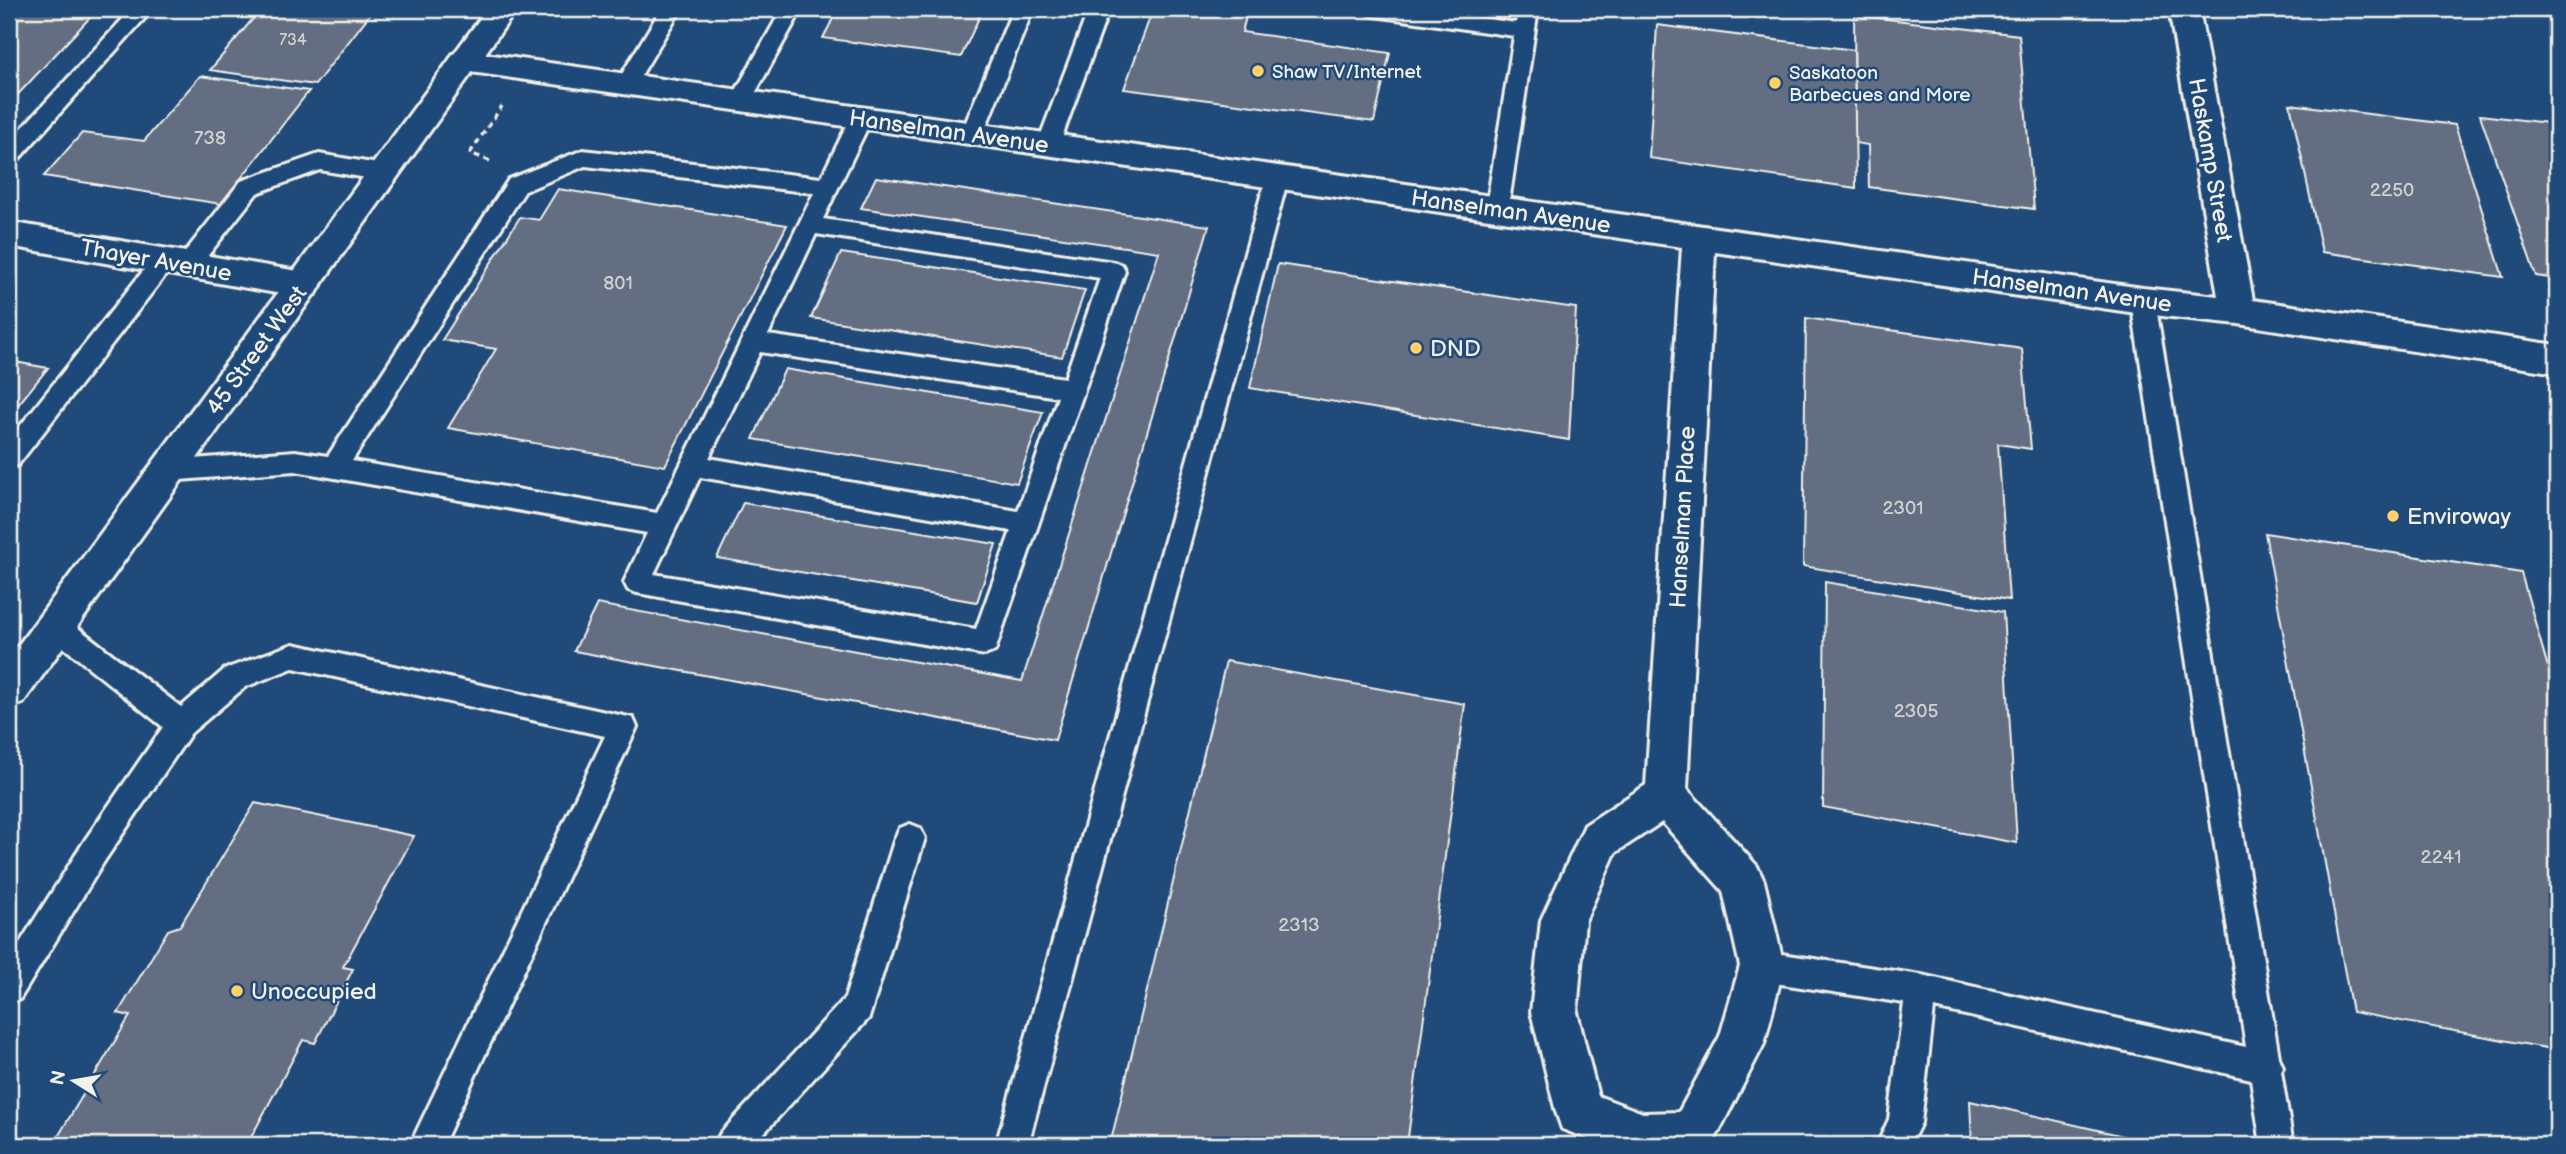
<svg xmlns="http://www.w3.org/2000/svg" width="2566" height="1154" viewBox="0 0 2566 1154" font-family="'Balsamiq Sans',sans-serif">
<rect width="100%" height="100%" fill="#1f4a7a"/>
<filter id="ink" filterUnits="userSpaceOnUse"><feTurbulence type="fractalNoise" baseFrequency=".0143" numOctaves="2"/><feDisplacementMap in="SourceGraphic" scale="14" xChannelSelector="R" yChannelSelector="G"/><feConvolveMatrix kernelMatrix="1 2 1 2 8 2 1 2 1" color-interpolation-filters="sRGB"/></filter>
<g filter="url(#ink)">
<!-- building -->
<g fill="#636e83" stroke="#f4f1e8" stroke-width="2">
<path d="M9,9H98L9,104Z"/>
<path d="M261,9H374L315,85L210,70Z"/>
<path d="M838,9H983L961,57L823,38Z"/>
<path d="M1153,9H1248L1242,32L1390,53L1374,122L1124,89Z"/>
<path d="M1854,15L2019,35L2034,209L1869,187L1868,145L1855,143Z"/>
<path d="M1657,25L1854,50L1856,188L1649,158Z"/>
<path d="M200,76L309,91L221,204L44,176L82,133L144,141Z"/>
<path d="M2290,104L2455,125L2503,277L2322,252Z"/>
<path d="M2480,115L2557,124V279L2536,276Z"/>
<path d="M876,177L1209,226L1055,740L574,651L597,604L1022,681L1159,252L861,208Z"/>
<path d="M558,189L787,225L665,466L448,428L496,349L442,340L520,217L539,220Z"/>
<path d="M841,253L1085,290L1062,357L811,318Z"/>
<path d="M1278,264L1576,308L1569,440L1250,388Z"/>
<path d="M1806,318L2022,349L2031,449L1998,444L2009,600L1803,566Z"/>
<path d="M9,361L48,368L9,416Z"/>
<path d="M785,369L1043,412L1017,483L753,439Z"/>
<path d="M743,503L996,544L977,602L717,558Z"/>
<path d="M2265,533L2521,573L2557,699V1050L2352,1012Z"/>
<path d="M1825,582L2003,612L2017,843L1823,807Z"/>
<path d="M1226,661L1465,704L1407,1145H1110Z"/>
<path d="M255,803L414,836L343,967L353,969L315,1043L303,1040L247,1145H53L130,1016L118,1013L168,930L180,926Z"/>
<path d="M1970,1101L2159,1144V1145H1972Z"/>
</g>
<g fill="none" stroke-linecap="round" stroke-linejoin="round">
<!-- lane casing -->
<g stroke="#f4f1e8" stroke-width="6">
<g id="lane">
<path d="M132,9H153L17,161L9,164V142Z"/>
<path d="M661,9H681L633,89L626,91L619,89L616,84Z"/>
<path d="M782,9H802L748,106L741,108L734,106L730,101Z"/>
<path d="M1013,9H1033L983,134L980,139L972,142L964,139L961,134Z"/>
<path d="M1089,9H1109L1059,145L1056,150L1048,153L1040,150L1037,145Z"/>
<path d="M1365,9H1419L1516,23L1518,9H1538L1508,209L1505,215L1497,217L1489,215L1486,209L1514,36L1375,16L1368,14Z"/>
<path d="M861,111L869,113L872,118L823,219L1114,262L1122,265L1125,271L995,651L985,655L637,593L628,590L624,582L647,533L295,471L167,481L158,478L154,471L158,464L167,461L295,451L328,456L509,179L583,150L821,178L853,113ZM585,166L814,193L657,513L352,461L525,191ZM816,234L1100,278L1065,378L768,335ZM760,352L1058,397L1018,511L709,458ZM700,477L1011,531L976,629L654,574Z"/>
<path d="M319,154L384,165L392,167L395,173L392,179L384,181L320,170L257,193L195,272L187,275L179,272L176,266L179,260L241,181Z"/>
<path d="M1277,170L1285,172L1288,178L1028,1145H996L1266,178L1269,172Z"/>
<path d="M163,253L171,256L174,262L171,268L18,465L9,468V440L155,256Z"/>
<path d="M2143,292L2151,295L2155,301L2279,1057L2283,1067L2281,1071L2293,1145H2261L2251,1079L1934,1008L1921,1123L1910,1145H1877L1889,1119L1904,1003L1762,981L1751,977L1747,966L1751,955L1762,951L1921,975L2246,1047L2131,301L2135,295Z"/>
<path d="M56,614L65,618L181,707L225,669L293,644L633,718L637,727L443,1145H410L605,736L293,668L245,687L191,733L105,860L20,999L9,1003V960L85,840L163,727L47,634L43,626L47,618Z"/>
<path d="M910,824L920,828L925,838L869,1018L753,1145H715L720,1134L845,998L895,838L900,828Z"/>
</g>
</g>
<!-- street casing -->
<g stroke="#f4f1e8" stroke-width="6">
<g id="street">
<path d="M2169,9H2199L2253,300L2557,345V373L2238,324L2143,314L1715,252L1687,789L1757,866L1764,881L1784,966L1764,1044L1712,1145H1604L1562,1129L1556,1112L1531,1012L1541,920L1585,825L1646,785L1682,247L464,71L453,68L449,61L453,54L464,51L2143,288L2218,296ZM1662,822L1723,891L1740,966L1720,1036L1679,1112L1643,1113L1598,1096L1577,1012L1585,921L1615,853Z"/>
<path d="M9,222L304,272L316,276L321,285L316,294L304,298L9,246Z"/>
</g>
</g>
<!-- secondary casing -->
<g stroke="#f4f1e8" stroke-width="6">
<path id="secondary" d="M487,9H517L23,703L9,708V658Z"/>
</g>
<!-- path -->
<path stroke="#f4f1e8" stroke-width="3.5" stroke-dasharray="6 4.5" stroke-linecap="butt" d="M490,161L470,153L502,106"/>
<!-- lane -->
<use href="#lane" fill="#1f4a7a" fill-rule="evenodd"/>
<!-- street -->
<use href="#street" fill="#1f4a7a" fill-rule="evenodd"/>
<!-- secondary -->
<use href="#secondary" fill="#1f4a7a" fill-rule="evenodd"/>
</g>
</g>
<!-- markers -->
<g fill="#ffd166" stroke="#1f4a7a" stroke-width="2.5">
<circle cx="1258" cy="71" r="7"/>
<circle cx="1775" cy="83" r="7"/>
<circle cx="1416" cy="348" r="7"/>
<circle cx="2393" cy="516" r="7"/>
<circle cx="237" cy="991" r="7"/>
</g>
<g text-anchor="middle" stroke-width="5" stroke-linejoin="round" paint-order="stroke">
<!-- far-number labels -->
<g font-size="16" fill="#d0d0cf">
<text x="293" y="45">734</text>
</g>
<!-- far-poi labels -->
<g font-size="19" fill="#f4f1e8" stroke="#1f4a7a" text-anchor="start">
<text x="1272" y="78">Shaw TV/Internet</text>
<text x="1789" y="79">Saskatoon<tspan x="1789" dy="22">Barbecues and More</tspan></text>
</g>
<!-- number labels -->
<g font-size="19" fill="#d0d0cf">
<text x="210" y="144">738</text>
<text x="2392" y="196">2250</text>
<text x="618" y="289">801</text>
<text x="1903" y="514">2301</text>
<text x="1916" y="717">2305</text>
<text x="2441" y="863">2241</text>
<text x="1299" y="931">2313</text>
</g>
<!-- street labels -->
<g font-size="23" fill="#f4f1e8" stroke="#1f4a7a">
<text transform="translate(949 131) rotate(8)" y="8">Hanselman Avenue</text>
<text transform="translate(2211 160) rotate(80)" y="8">Haskamp Street</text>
<text transform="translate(1511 211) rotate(8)" y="8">Hanselman Avenue</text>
<text transform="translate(156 260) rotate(10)" y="8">Thayer Avenue</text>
<text transform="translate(2072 290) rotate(8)" y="8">Hanselman Avenue</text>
<text transform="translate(256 350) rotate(-54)" y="8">45 Street West</text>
<text transform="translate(1682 517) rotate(-87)" y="8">Hanselman Place</text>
</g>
<!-- poi labels -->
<g font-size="23" fill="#f4f1e8" stroke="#1f4a7a" text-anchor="start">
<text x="1430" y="356">DND</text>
<text x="2407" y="524">Enviroway</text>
<text x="251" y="999">Unoccupied</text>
</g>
</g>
<!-- margin -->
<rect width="2566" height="1154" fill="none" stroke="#1f4a7a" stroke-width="35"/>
<rect x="18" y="18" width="2531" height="1119" fill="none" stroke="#f4f1e8" stroke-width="2.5" filter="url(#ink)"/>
<!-- north arrow -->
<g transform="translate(74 1081) rotate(281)" stroke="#1f4a7a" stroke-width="5" paint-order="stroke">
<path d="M0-5L12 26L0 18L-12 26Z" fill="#f4f1e8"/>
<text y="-10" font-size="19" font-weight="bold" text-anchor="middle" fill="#f4f1e8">N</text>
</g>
</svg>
